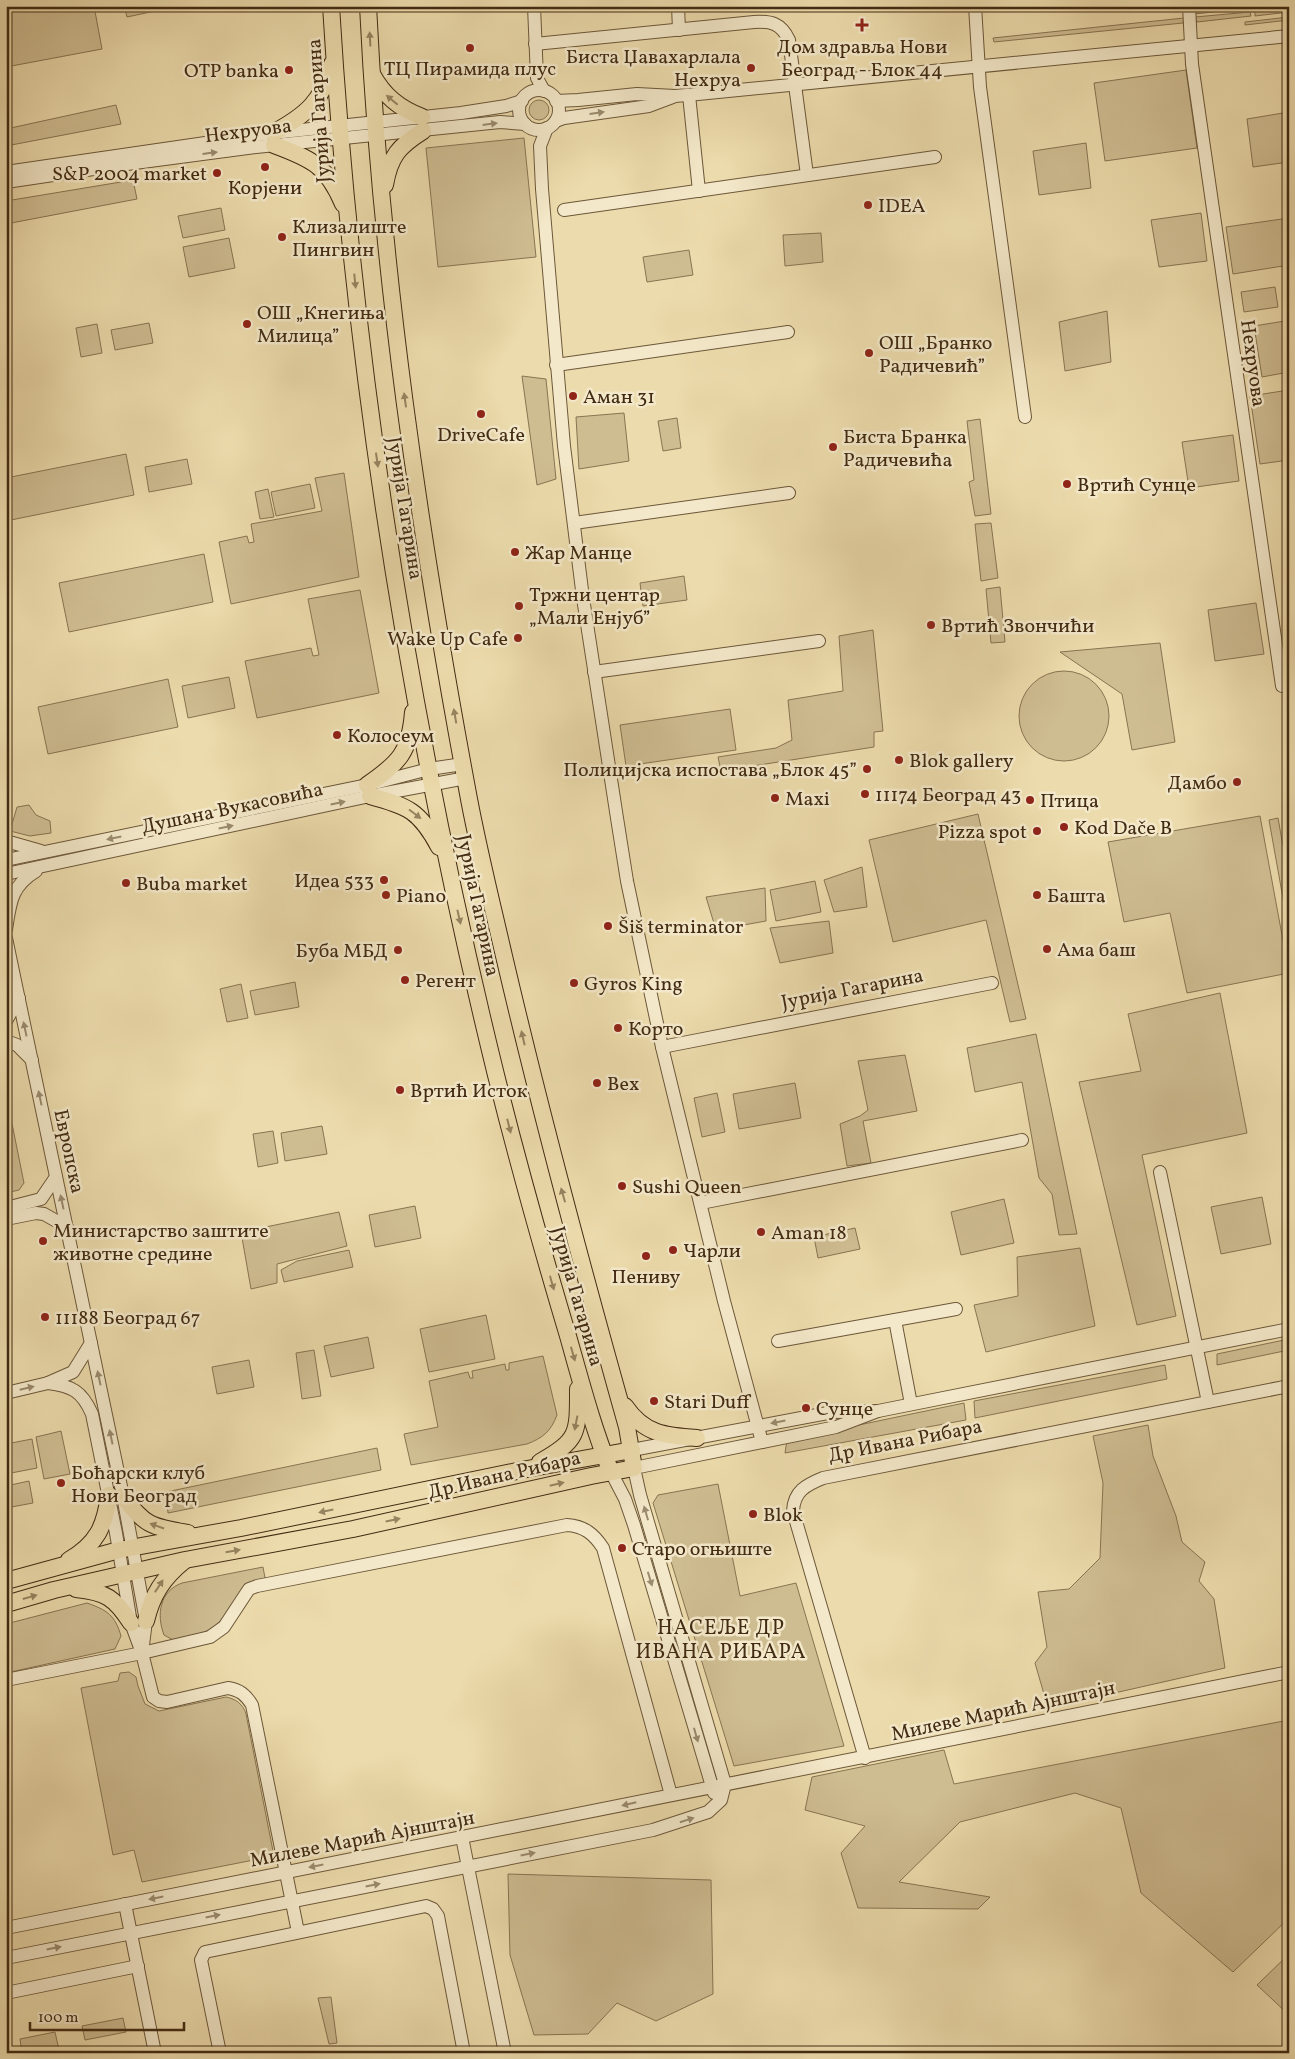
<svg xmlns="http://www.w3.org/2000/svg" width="1295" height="2059" viewBox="0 0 1295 2059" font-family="Vollkorn,serif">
<rect width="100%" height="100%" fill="#ecdbac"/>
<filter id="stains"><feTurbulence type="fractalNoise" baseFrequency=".004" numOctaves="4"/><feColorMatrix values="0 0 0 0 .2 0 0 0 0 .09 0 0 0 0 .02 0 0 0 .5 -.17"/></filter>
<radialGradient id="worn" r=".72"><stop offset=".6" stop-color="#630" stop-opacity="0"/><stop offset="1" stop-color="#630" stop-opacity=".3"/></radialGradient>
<!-- green -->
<g fill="#cfbd92" stroke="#887452">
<path d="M6,6H94L102,49L6,67Z"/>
<path d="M124,6H154L155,11L127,17Z"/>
<path d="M1195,6H1250L1248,8L1195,14Z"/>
<path d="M1255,6H1289V12L1255,16Z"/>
<path d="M1250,12L1251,16L1197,22L1195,17Z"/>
<path d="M1289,17V20L1245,25V22Z"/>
<path d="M1184,18L1183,23L994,42L993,38Z"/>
<path d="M1186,70L1197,148L1105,161L1094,83Z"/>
<circle cx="539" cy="110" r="10"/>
<path d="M116,105L121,124L6,146V129Z"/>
<path d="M1289,112V162L1253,167L1247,119Z"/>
<path d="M524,138L536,257L438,267L426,148Z"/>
<path d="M1086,143L1091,188L1039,195L1033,151Z"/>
<path d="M133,180L137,199L6,224V201Z"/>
<path d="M221,208L225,230L183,238L178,216Z"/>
<path d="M1201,213L1207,261L1159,267L1151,220Z"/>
<path d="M1289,218V265L1233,274L1226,227Z"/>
<path d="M821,233L823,262L785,266L783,235Z"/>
<path d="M229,238L235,268L189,277L183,247Z"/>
<path d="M689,250L693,275L647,282L643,257Z"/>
<path d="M1275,287L1278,307L1244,312L1241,292Z"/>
<path d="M1107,311L1111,362L1065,371L1059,322Z"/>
<path d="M1285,321L1289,343V372L1262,377L1254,326Z"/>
<path d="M149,323L153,343L115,350L111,330Z"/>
<path d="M97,324L102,353L81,357L76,328Z"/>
<path d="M522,376L546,379L556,479L537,485Z"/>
<path d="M1289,390V460L1260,464L1250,396Z"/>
<path d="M624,413L629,461L579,469L576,417Z"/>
<path d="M677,418L681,448L663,451L658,421Z"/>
<path d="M980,419L991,514L975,516L969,482L974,480L967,421Z"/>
<path d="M1233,435L1239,481L1189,488L1182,442Z"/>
<path d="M126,454L134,495L6,521V478Z"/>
<path d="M187,459L192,484L149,492L145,467Z"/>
<path d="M344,473L359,577L231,604L219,542L247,536L249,543L254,542L251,524L322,511L315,478Z"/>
<path d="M310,484L315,508L276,516L271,492Z"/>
<path d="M268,489L274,517L260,519L255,492Z"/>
<path d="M991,523L998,578L981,581L975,524Z"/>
<path d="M204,554L213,602L69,632L59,583Z"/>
<path d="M684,576L687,600L643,606L640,583Z"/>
<path d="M1000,587L1005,642L991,643L986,589Z"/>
<path d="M360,590L379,693L257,718L245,661L311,648L313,656L319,655L308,599Z"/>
<path d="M1256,603L1264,654L1215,661L1208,610Z"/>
<path d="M873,630L883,731L874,732V747L721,771L718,757L776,748L792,740L788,700L843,691L839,636Z"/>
<path d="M1160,643L1175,742L1132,750L1122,694L1060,652Z"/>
<circle cx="1064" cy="716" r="45"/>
<path d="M229,677L235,708L188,718L182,686Z"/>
<path d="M168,679L178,727L48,754L38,707Z"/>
<path d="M730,709L736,750L626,766L620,725Z"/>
<path d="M29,805L36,815L50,821L51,833L30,836L10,831L17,807Z"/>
<path d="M978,814L1026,1019L1010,1022L986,920L893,942L869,840Z"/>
<path d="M1260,816L1289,973L1187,993L1170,913L1124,922L1108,842Z"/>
<path d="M1278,818L1283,846L1289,845V932L1269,820Z"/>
<path d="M862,867L867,907L834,912L824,880Z"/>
<path d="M815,881L821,912L776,921L770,890Z"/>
<path d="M765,888L766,921L716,930L706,897Z"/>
<path d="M829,921L833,953L780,963L770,928Z"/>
<path d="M295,982L299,1007L255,1015L250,991Z"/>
<path d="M241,984L248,1018L227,1022L220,989Z"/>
<path d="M1220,993L1247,1133L1142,1155L1176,1316L1137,1325L1079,1082L1141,1071L1128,1014Z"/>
<path d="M1036,1034L1077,1234L1059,1235L1052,1194L1039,1178L1022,1082L975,1092L967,1048Z"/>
<path d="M905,1055L917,1111L863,1121L871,1163L847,1166L840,1124L860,1116L868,1110L858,1061Z"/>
<path d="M795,1083L801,1118L739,1129L733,1094Z"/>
<path d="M717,1093L725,1132L702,1137L694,1098Z"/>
<path d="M6,1094L24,1183L19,1190L6,1193Z"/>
<path d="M322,1126L327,1154L285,1161L281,1133Z"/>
<path d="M273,1131L278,1163L258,1167L253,1134Z"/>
<path d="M1262,1197L1271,1244L1221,1254L1211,1207Z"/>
<path d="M1004,1199L1014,1243L961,1255L951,1212Z"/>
<path d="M415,1206L421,1238L375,1247L369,1215Z"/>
<path d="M339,1212L347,1246L277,1264V1283L251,1289L241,1232Z"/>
<path d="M855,1228L860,1249L818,1258L814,1237Z"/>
<path d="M1080,1248L1095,1326L986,1352L974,1305L1018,1296L1017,1257Z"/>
<path d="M349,1250L353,1267L284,1282L281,1270L297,1261Z"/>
<path d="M486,1315L495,1359L429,1372L420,1329Z"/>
<path d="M368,1337L374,1368L331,1377L324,1346Z"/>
<path d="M1289,1339V1350L1217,1365V1354Z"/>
<path d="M314,1350L321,1396L302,1399L296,1353Z"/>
<path d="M543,1356L557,1415C551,1431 543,1438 527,1444L411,1465L404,1434L438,1427L429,1381L468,1372L470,1378H473L472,1371L505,1364L506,1370H509V1363Z"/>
<path d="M249,1360L254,1387L217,1394L212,1367Z"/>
<path d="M1165,1365L1167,1379L975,1418L974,1401Z"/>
<path d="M964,1403L966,1420L785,1453L787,1440Z"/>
<path d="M1148,1425L1153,1456L1176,1516L1182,1542L1205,1562L1199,1581L1214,1599L1225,1668L1048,1708L1035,1663L1047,1647L1038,1592L1069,1589L1100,1558L1103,1483L1093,1436Z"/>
<path d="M61,1431L70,1474L44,1479L36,1437Z"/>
<path d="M32,1439L37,1468L6,1474V1444Z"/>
<path d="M377,1448L381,1470L168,1513L166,1492Z"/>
<path d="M29,1481L33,1503L6,1508V1486Z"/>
<path d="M718,1484L740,1596L796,1583L844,1746L734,1766L653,1503L658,1495Z"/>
<path d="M263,1567L265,1578C234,1589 238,1604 218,1623C206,1634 191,1637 175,1641L164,1635C156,1614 160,1591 182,1583Z"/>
<path d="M87,1603C107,1610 115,1615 121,1636L115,1649L6,1673V1624Z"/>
<path d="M129,1672L136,1677L138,1686L145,1704L159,1711L226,1697C236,1699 243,1704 246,1714L274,1856L142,1882L134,1850L113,1855L81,1688L118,1681L120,1673Z"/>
<path d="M1289,1720V1918L1233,1972L1141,1893L1121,1808L1075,1793L960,1822L899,1882L990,1897L978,1909L858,1908L841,1853L865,1826L805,1810L812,1777L944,1750L954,1784Z"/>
<path d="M508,1874L711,1880L713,1994L656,2021L617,2003L588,2034L534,2035L510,1955Z"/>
<path d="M1289,1954V2015L1257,1985Z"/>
<path d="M331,1997L337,2043L329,2044L318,1998Z"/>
<path d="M123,2018L126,2032L85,2040L82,2026Z"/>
<path d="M55,2032L59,2050L47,2053H22L20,2039Z"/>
</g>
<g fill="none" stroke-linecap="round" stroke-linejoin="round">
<!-- minor casing -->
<g stroke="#6c5739" stroke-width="14">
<g id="minor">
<path d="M534,6L537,78L544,91"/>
<path d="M678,6L679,30"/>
<path d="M975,6L980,87L1025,417"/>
<path d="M1189,6L1192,64L1282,686"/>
<path d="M535,44L754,22C771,21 781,23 789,40L807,175"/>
<circle cx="539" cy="110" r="20"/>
<path d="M689,95L699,191"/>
<path d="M556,101L578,100L637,94L675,96L698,94L1289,36"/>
<path d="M556,121L564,118L649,106L673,97"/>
<path d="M547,128L540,146L542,189L564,446L583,598L617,818L627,881L662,1047L724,1301L762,1442"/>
<path d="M6,172L273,133L461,113L506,106L522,101"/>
<path d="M6,182L127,164L256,147L500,122L525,124"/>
<path d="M564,210L935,157"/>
<path d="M556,365L788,332"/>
<path d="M574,523L789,493"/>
<path d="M594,672L819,641"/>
<path d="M6,841L41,851"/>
<path d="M6,860L367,785L429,769L463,764"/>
<path d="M6,874L370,796L466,778"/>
<path d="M6,930C10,903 11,886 36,871"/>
<path d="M6,938L123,1496L146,1621L142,1653"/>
<path d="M6,1021L19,998"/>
<path d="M6,1041L17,1045L32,1060"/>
<path d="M662,1047L992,983"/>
<path d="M1160,1172L1208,1402"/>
<path d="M701,1203L1022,1140"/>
<path d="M6,1208L41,1199L56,1177"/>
<path d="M6,1219L36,1213L44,1214L67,1227"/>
<path d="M895,1320L911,1404"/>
<path d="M778,1341L956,1309"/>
<path d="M48,1383C72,1386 82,1391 92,1414L116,1533L131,1623L142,1653L153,1697L159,1701L167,1702L228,1688C240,1690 246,1695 252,1705L298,1932"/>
<path d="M6,1393L48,1383L73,1372L91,1343"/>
<path d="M632,1450L833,1412L878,1411L1289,1329"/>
<path d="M611,1472L625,1499L634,1525L714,1793"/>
<path d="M6,1680L142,1653L210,1637L224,1627L249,1589L257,1586L567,1525C584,1526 594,1534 603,1548L671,1795"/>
<path d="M865,1758L793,1511C794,1491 806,1485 823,1478L1289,1386"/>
<path d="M462,1837L505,2053"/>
<path d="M125,1904L155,2053"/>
<path d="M6,1928L1289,1672"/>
<path d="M6,1958L653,1830L708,1812L721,1800L725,1784L640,1495L634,1468L836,1427L878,1411"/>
<path d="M6,1993L138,1966"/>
<path d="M220,2053L201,1960L205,1952L426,1906L433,1909L438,1916L464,2053"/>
</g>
</g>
<!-- major casing -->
<g stroke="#422b13" stroke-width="18">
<g id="major">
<path d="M331,6C353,366 410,725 496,1075C518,1163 542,1249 568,1336C581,1382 593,1428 611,1472"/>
<path d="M372,74C384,96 399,108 422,117"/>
<path d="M273,133C306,115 322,102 332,64"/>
<path d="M274,145C312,159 327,166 343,204"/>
<path d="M385,185C390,156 399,146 423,131"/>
<path d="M367,785C399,763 410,752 413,712"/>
<path d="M370,796C408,806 420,811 439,847"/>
<path d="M625,1406C644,1434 665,1436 697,1438"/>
<path d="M540,1462C579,1440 578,1433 578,1389"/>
<path d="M123,1496C144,1526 153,1527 188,1533"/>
<path d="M69,1560C97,1544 105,1526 109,1495"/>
<path d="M6,1581L119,1550L241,1528L527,1469L632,1450"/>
<path d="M76,1589C106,1592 115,1598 131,1623"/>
<path d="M6,1604L54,1590L185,1560L353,1529L591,1476L634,1468L627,1427C583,1271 541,1114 504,956C492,904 479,852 469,799C420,537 381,273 368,6"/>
<path d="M146,1621C152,1595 163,1578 184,1561"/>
</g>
</g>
<!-- minor -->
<use href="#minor" stroke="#f3e8c9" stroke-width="12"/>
<!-- major -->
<use href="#major" stroke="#ecdbac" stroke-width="16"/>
</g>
<!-- one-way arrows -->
<defs><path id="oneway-solid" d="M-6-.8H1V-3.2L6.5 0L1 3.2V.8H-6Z" transform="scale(1.25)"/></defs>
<g fill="#978360">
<use href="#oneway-solid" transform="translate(370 39) rotate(-93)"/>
<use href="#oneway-solid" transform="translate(392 100) rotate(-140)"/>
<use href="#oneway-solid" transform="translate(355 281) rotate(84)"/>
<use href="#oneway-solid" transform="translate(405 400) rotate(-98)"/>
<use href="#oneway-solid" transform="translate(377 460) rotate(82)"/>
<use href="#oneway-solid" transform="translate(455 716) rotate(-100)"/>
<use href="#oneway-solid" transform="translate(415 814) rotate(37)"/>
<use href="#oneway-solid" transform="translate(459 917) rotate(77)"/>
<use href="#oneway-solid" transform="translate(523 1038) rotate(-103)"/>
<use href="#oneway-solid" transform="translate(509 1126) rotate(76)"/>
<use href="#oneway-solid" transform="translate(563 1195) rotate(-106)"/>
<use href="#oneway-solid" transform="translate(552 1283) rotate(74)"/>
<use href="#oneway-solid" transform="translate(573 1354) rotate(74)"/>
<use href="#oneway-solid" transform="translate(576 1423) rotate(101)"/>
<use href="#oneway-solid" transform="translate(557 1484) rotate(-13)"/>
<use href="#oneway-solid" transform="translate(326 1511) rotate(168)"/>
<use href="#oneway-solid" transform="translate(393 1520) rotate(-12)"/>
<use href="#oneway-solid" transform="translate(157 1526) rotate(-161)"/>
<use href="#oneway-solid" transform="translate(233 1551) rotate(-10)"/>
<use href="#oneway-solid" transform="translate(159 1586) rotate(-57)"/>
<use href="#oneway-solid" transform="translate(30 1597) rotate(-16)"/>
</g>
<g fill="#9a8a6e">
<use href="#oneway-solid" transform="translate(597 113) rotate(-8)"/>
<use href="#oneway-solid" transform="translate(490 124) rotate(-7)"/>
<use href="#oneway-solid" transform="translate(210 153) rotate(-7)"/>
<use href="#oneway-solid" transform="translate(338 803) rotate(-12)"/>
<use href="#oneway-solid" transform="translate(226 827) rotate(-12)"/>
<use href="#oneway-solid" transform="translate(114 838) rotate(168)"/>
<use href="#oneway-solid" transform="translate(25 1029) rotate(-102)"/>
<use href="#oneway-solid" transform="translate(40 1098) rotate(-102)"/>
<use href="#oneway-solid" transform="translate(62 1202) rotate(-102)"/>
<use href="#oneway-solid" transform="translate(99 1378) rotate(-102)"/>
<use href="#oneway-solid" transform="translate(27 1388) rotate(-13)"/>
<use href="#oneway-solid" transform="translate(778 1422) rotate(169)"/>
<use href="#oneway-solid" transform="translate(111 1437) rotate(-102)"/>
<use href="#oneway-solid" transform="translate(646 1513) rotate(-106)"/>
<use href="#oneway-solid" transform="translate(650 1579) rotate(73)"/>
<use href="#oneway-solid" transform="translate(696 1735) rotate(74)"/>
<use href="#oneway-solid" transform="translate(629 1804) rotate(167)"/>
<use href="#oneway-solid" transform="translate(687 1820) rotate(-18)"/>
<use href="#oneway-solid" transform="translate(528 1854) rotate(-11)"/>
<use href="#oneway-solid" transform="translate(316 1866) rotate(169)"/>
<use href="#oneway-solid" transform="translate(373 1885) rotate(-11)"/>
<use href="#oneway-solid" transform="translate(156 1898) rotate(169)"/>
<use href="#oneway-solid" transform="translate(213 1916) rotate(-11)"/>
<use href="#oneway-solid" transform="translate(54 1948) rotate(-11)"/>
</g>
<!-- markers -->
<g fill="#8f2418" stroke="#f3e8c9" stroke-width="2">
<path d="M859.5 17.5h5v5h5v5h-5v5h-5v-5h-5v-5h5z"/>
<circle cx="470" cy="48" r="5"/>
<circle cx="751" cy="68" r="5"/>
<circle cx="289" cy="70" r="5"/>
<circle cx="265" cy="167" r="5"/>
<circle cx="217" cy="173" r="5"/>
<circle cx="868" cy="205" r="5"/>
<circle cx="282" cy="237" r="5"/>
<circle cx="247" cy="324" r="5"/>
<circle cx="869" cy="353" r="5"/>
<circle cx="573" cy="396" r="5"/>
<circle cx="481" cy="414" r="5"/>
<circle cx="833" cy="447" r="5"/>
<circle cx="1067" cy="484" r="5"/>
<circle cx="515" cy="552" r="5"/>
<circle cx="519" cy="606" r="5"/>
<circle cx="931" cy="625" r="5"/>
<circle cx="518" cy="638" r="5"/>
<circle cx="337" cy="735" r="5"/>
<circle cx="899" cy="760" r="5"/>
<circle cx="867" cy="769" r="5"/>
<circle cx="1237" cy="782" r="5"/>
<circle cx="865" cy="794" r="5"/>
<circle cx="775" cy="798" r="5"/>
<circle cx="1030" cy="800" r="5"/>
<circle cx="1064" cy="827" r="5"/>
<circle cx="1037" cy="831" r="5"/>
<circle cx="384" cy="880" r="5"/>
<circle cx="126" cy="883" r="5"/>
<circle cx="386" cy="895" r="5"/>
<circle cx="1037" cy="895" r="5"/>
<circle cx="608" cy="926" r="5"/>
<circle cx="1047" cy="949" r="5"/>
<circle cx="398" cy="950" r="5"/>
<circle cx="405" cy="980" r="5"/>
<circle cx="574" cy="983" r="5"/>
<circle cx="618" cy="1028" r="5"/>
<circle cx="597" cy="1083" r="5"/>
<circle cx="400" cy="1090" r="5"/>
<circle cx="622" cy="1186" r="5"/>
<circle cx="761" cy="1232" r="5"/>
<circle cx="43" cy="1241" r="5"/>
<circle cx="673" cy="1250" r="5"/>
<circle cx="646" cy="1256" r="5"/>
<circle cx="45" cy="1317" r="5"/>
<circle cx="654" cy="1401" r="5"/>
<circle cx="806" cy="1408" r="5"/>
<circle cx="61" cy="1483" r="5"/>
<circle cx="753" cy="1514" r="5"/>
<circle cx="622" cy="1548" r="5"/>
</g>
<g text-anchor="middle" stroke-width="5" stroke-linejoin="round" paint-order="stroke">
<!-- poi labels -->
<g font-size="20" fill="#422b13" stroke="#f3e8c9" text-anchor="start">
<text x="862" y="53" text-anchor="middle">Дом здравља Нови<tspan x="862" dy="23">Београд - Блок 44</tspan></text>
<text x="741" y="63" text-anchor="end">Биста Џавахарлала<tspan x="741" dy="23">Нехруа</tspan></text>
<text x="470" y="75" text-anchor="middle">ТЦ Пирамида плус</text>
<text x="279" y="77" text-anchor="end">OTP banka</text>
<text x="207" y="180" text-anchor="end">S&amp;P 2004 market</text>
<text x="265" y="194" text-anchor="middle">Корјени</text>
<text x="878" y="212">IDEA</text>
<text x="292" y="233">Клизалиште<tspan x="292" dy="23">Пингвин</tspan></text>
<text x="257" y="319">ОШ „Кнегиња<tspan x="257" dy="23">Милица”</tspan></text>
<text x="879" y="349">ОШ „Бранко<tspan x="879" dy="23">Радичевић”</tspan></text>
<text x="583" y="403">Аман 31</text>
<text x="481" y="441" text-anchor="middle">DriveCafe</text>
<text x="843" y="443">Биста Бранка<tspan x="843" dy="23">Радичевића</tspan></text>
<text x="1077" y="491">Вртић Сунце</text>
<text x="525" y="559">Жар Манце</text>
<text x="529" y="601">Тржни центар<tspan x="529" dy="23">„Мали Енјуб”</tspan></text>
<text x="941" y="632">Вртић Звончићи</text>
<text x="508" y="645" text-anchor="end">Wake Up Cafe</text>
<text x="347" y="742">Колосеум</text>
<text x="909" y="767">Blok gallery</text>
<text x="857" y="776" text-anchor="end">Полицијска испостава „Блок 45”</text>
<text x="1227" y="789" text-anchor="end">Дамбо</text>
<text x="875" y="801">11174 Београд 43</text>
<text x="785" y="805">Maxi</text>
<text x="1040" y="807">Птица</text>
<text x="1074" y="834">Kod Dače B</text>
<text x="1027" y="838" text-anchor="end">Pizza spot</text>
<text x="374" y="887" text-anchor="end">Идеа 533</text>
<text x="136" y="890">Buba market</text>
<text x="396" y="902">Piano</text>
<text x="1047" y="902">Башта</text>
<text x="618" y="933">Šiš terminator</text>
<text x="1057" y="956">Ама баш</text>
<text x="388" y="957" text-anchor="end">Буба МБД</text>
<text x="415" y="987">Регент</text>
<text x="584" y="990">Gyros King</text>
<text x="628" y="1035">Корто</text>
<text x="607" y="1090">Bex</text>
<text x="410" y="1097">Вртић Исток</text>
<text x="632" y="1193">Sushi Queen</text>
<text x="53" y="1237">Министарство заштите<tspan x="53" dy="23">животне средине</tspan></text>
<text x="771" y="1239">Aman 18</text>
<text x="683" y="1257">Чарли</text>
<text x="646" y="1283" text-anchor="middle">Пениву</text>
<text x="55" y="1324">11188 Београд 67</text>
<text x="664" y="1408">Stari Duff</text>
<text x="816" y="1415">Сунце</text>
<text x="71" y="1479">Боћарски клуб<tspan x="71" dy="23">Нови Београд</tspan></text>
<text x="763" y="1521">Blok</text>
<text x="632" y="1555">Старо огњиште</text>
</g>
<!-- street labels -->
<g font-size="20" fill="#422b13" stroke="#f3e8c9">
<text transform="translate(318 111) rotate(-94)" y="7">Јурија Гагарина</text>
<text transform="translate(248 130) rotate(-7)" y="7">Нехруова</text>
<text transform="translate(1254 363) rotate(82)" y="7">Нехруова</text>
<text transform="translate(406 508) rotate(81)" y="7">Јурија Гагарина</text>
<text transform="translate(232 807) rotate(-12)" y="7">Душана Вукасовића</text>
<text transform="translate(479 905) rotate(78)" y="7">Јурија Гагарина</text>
<text transform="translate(852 988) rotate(-11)" y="7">Јурија Гагарина</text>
<text transform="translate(70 1151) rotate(78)" y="7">Европска</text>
<text transform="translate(578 1296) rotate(74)" y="7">Јурија Гагарина</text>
<text transform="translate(905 1440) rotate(-11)" y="7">Др Ивана Рибара</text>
<text transform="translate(504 1474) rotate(-13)" y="7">Др Ивана Рибара</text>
<text transform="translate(1003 1710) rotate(-12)" y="7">Милеве Марић Ајнштајн</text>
<text transform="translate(362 1838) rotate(-11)" y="7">Милеве Марић Ајнштајн</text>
</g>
<!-- neighbourhood labels -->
<g font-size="21" letter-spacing="1" fill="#422b13" stroke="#f3e8c9">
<text x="721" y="1634">НАСЕЉЕ ДР<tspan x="721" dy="24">ИВАНА РИБАРА</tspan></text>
</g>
</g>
<!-- margin -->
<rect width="1295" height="2059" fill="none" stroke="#ecdbac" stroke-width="25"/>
<rect x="8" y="8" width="1280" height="2044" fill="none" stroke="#422b13" stroke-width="2.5"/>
<rect x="12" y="12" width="1270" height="2034" fill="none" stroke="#422b13"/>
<!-- scale -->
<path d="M30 2022v8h154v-8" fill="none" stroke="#422b13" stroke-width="2.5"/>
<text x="38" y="2022" font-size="15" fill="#422b13" stroke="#f3e8c9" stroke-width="4" paint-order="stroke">100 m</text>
<rect width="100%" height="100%" filter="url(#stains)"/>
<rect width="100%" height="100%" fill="url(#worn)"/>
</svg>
